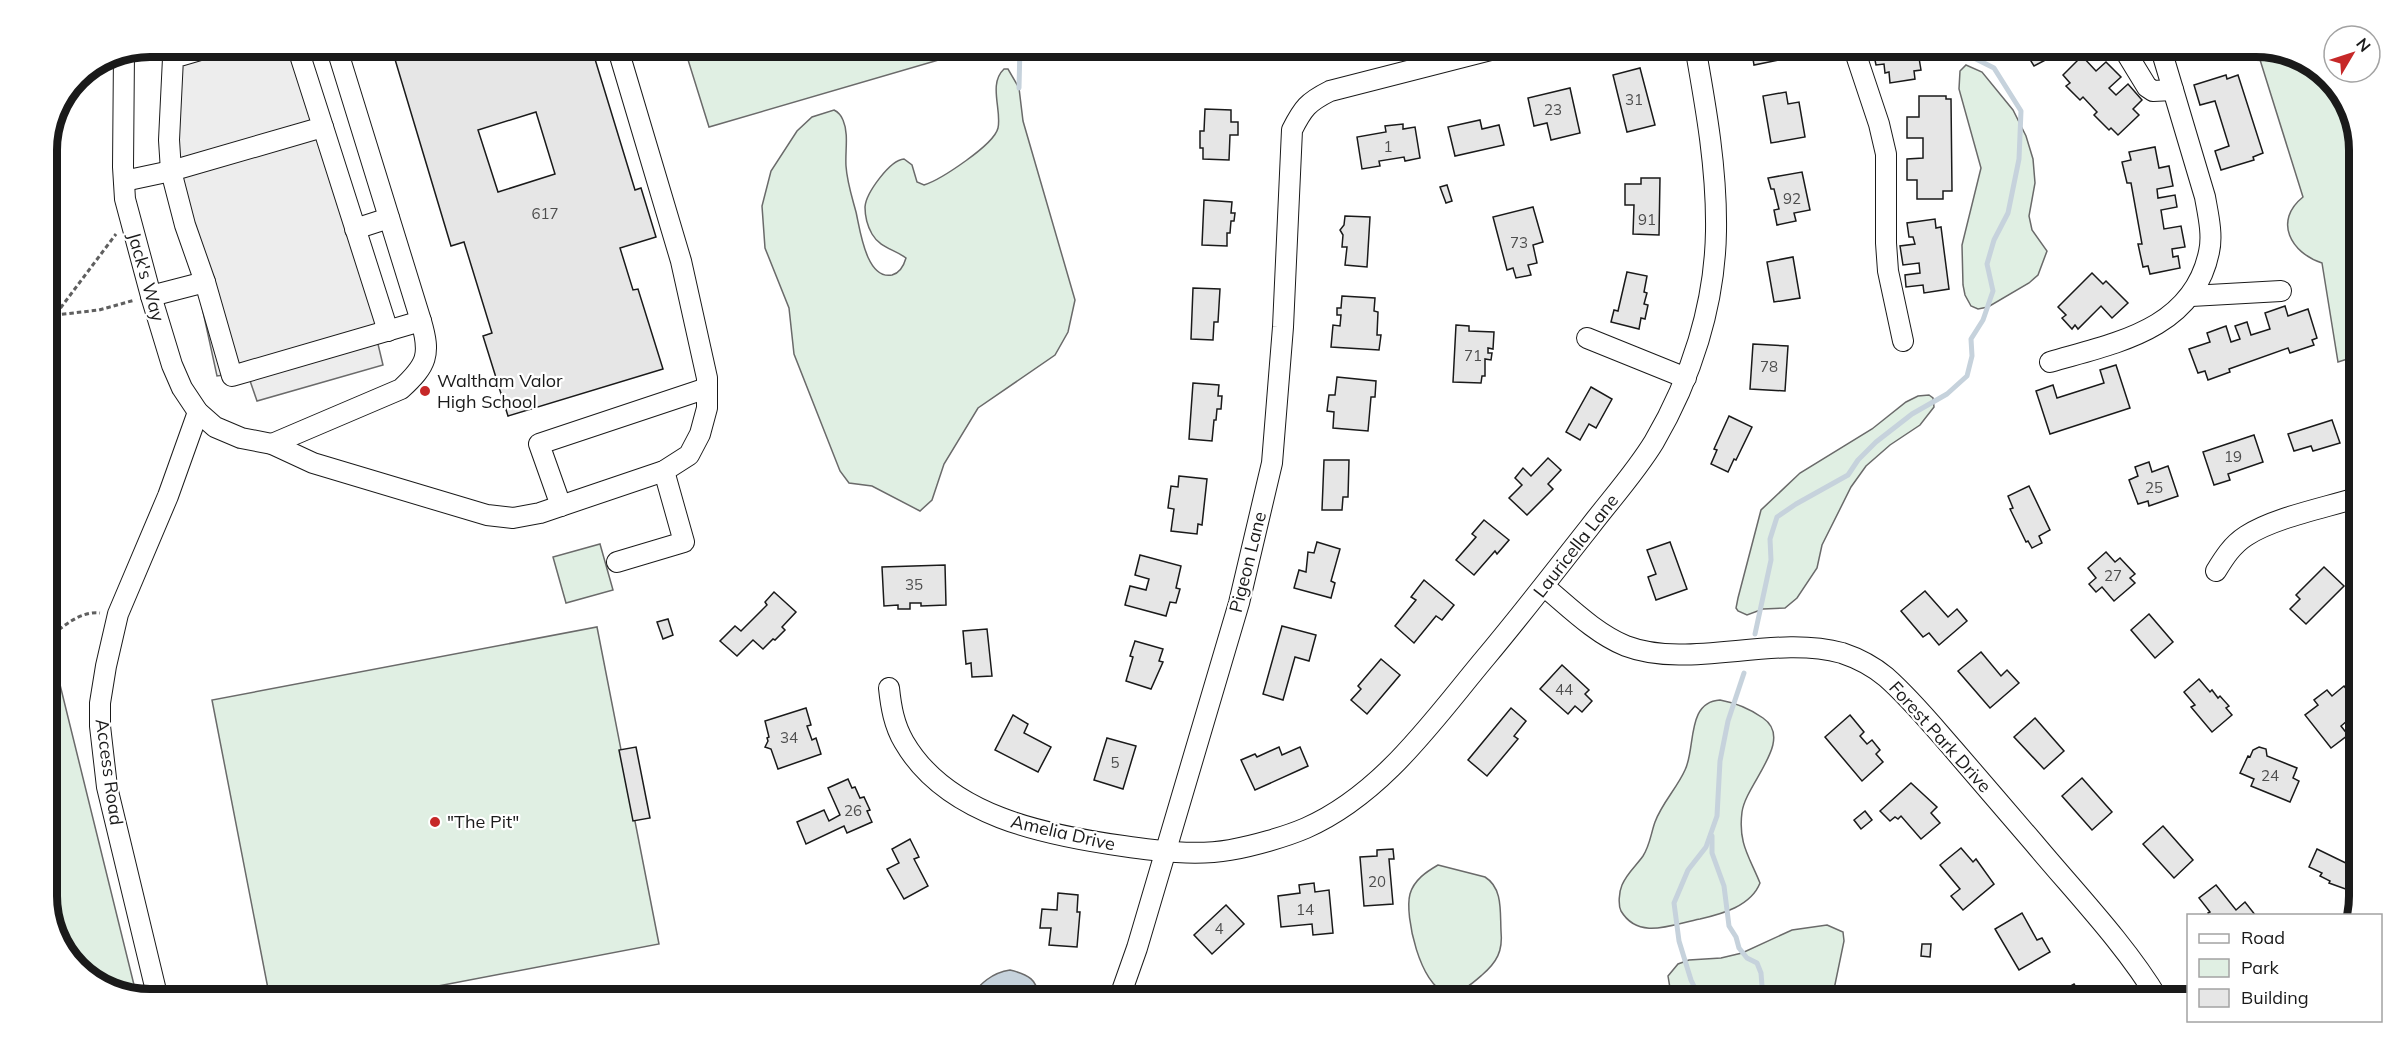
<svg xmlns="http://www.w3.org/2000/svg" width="2406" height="1046" viewBox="0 0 2406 1046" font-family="Mulish,sans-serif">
<rect width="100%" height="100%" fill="#fff"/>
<!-- green -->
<g fill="#e0efe3" stroke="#6a6a6a" stroke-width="1.5">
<path d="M684,47V46L983,47L709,127Z"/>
<path d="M2256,47L2295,54L2338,87L2359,144L2357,356L2338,362L2322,263C2291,253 2273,221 2303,197Z"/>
<path d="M1966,65L1982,72L2013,110L2026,136L2033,159L2035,183L2029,216L2032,230L2047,251L2038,275L2029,283L1988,307L1978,309L1971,306L1965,295L1963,285L1962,245L1981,168L1959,89L1960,71Z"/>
<path d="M1004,69H1008L1019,88L1023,121L1075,300L1068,332L1055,355L978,408L944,464L932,500L920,511L872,486L849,483L840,471L794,354L789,308L765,248L762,206L771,171L797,131L812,117L834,110C838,112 841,115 843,120C849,134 845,151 846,166C847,182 852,197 856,212C860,229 866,280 892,275C900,273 904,265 906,258C894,249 880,248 872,234C868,227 865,216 865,207C866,193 890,160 904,159L912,165L917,182L924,185C940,180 994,145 998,128C1002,110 988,84 1004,69Z"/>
<path d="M1929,395L1933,398L1934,407L1920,425L1890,445L1866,466L1851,487L1822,545L1817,568L1797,598L1785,608L1763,609L1747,615L1738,611L1736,608L1738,598L1761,510L1800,473L1872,429L1906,402L1918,396Z"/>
<path d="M600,544L613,590L566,603L553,557Z"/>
<path d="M597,627L659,944L370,999H270L212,700Z"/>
<path d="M47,632L137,997L111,992L68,959L47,903Z"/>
<path d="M1720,700C1736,703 1749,708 1763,718C1795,740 1746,783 1742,812C1738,843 1749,856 1760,883C1751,906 1722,914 1700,919C1673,924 1639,941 1621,911C1618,905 1619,892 1622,885C1627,873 1636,866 1643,856C1650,845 1651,833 1655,822C1662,803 1677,788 1685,770C1696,748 1686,702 1720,700Z"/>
<path d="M1438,865L1485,877C1503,888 1500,912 1501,931C1503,951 1497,962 1482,975C1473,983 1460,995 1446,992C1421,987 1404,916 1410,894C1414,880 1426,872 1438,865Z"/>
<path d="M1827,925L1843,932L1844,941L1832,999H1678L1670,988L1668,976L1678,964L1689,960L1721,958L1742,953L1792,930Z"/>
</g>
<!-- parking -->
<path fill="#ededed" stroke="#6a6a6a" stroke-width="1.5" d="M196,47H301L393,333L377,340L383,365L257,401L247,372L217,376L170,160L163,70Z"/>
<!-- water -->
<path fill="#c6d2dc" stroke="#6a6a6a" stroke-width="1.5" d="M1010,970C1027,974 1040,980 1037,999H967C980,985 990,973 1010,970Z"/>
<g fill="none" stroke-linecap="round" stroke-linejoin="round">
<!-- stream -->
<g stroke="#c6d2dc" stroke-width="5">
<path d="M1019,88L1020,46"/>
<path d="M1755,634L1771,560L1770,539L1777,517L1796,504L1848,475L1858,460L1876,442L1912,414L1947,394L1967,376L1972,356L1971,339L1983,320L1993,291L1987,264L1994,240L2008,213L2019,159L2021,111L1994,68L1972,57L1951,53L1946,46"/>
<path d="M1712,836V853L1724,886L1729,926L1736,937L1739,948L1747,958L1757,963L1761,973L1763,999"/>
<path d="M1700,999L1691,980L1679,941L1674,903L1688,870L1706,847L1717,816L1720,761L1728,721L1744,673"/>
</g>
</g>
<!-- building -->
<g fill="#e6e6e6" stroke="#1a1a1a" stroke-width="1.5" fill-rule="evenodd">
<path d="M391,46H591L635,190L641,188L656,237L620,248L633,290L638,289L663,369L508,416L483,336L492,333L464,242L451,246ZM536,112L555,174L498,192L478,130Z"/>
<path d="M1751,46H1791L1793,54L1783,56L1784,59L1754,65Z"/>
<path d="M1872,46H1917L1921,70L1914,71L1915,79L1890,83L1889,72L1885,73L1884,64L1876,65Z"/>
<path d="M2020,46H2056L2059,53L2034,66L2028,56L2025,58Z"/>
<path d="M2082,56L2096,71L2106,62L2121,77L2109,88L2116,95L2128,84L2142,100L2133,109L2139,115L2118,135L2111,128L2109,130L2094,115L2097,112L2083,97L2080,100L2066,86L2070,83L2063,75Z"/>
<path d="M1640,68L1655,125L1627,132L1613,75Z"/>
<path d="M2226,75L2227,79L2238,75L2263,153L2253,157L2254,160L2221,170L2215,151L2229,146L2215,101L2200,105L2194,85Z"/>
<path d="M1570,88L1580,133L1551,140L1547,123L1534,126L1528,98Z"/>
<path d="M1786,92L1788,104L1799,102L1805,137L1771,143L1763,96Z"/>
<path d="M1919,96H1946V99H1951L1952,191H1943V199H1917V180H1907V159L1923,158V138H1907V117H1919Z"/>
<path d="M1205,109L1231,110V122H1238V135H1230L1229,160L1203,159V148H1200V131H1204Z"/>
<path d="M1480,120L1482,129L1499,125L1504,145L1455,156L1448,127Z"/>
<path d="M1403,124V129L1415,127L1420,158L1405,161L1404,157L1379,161L1380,166L1362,169L1357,137L1386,132L1385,126Z"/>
<path d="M2155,147L2159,168L2169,166L2173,186L2157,189L2158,198L2175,195L2177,207L2161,210L2164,229L2181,226L2185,247L2172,249L2173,257L2178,256L2180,268L2150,274L2148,266L2143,267L2138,244H2142L2131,183H2127L2122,162L2131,160L2129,152Z"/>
<path d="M1802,172L1810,210L1794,213L1796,221L1777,225L1774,210L1779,209L1774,189H1771L1768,178Z"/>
<path d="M1641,178H1660L1659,235L1633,234L1634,205H1625V184H1641Z"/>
<path d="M1447,185L1452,201L1446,203L1440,187Z"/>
<path d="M1204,200L1232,202L1231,213H1235L1234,221H1231L1230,233H1227V246L1202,245Z"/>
<path d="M1533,207L1543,242L1533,245L1537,263L1528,265L1531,275L1516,278L1513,268L1507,270L1493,217Z"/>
<path d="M1345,216L1370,217L1367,267L1345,265L1347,247H1342L1343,235L1340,230L1344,225Z"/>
<path d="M1935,219L1936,228L1941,227L1949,289L1924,293L1923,285L1906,287L1905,275L1920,273L1919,263L1903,265L1900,246L1915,244L1913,237H1909L1907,223Z"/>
<path d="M1793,257L1800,298L1774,302L1767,262Z"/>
<path d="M1627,272L1647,276L1644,292L1647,293L1644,304L1648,305L1645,319L1641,318L1639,329L1611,322L1614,310L1618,311Z"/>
<path d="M2092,273L2103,284L2106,281L2128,303L2112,318L2101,306L2078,329L2075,325L2072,329L2062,318L2066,315L2058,307Z"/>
<path d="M1193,288L1220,289L1218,322H1214L1213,340L1191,339Z"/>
<path d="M1342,296L1375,298L1374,311L1378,312L1377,335H1381L1379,350L1331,347L1333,325L1340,326L1341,315H1337V308H1341Z"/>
<path d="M2285,306L2288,316L2308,309L2317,338L2312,340L2314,345L2290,353L2288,348L2229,369L2230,372L2208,380L2205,371L2198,373L2189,349L2210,342L2207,333L2226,326L2231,342L2240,339L2235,326L2247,322L2251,335L2270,329L2265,313Z"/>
<path d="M1456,325L1469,326V331L1494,332L1493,349L1488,348V353H1492L1491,360L1485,359V376H1482L1481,383L1453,382Z"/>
<path d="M1753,344L1788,346L1785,391L1750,389Z"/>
<path d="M2355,359L2357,370L2350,373L2346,363Z"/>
<path d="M2116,365L2130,408L2050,434L2036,391L2053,385L2057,398L2104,383L2100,370Z"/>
<path d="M1337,377L1376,381L1375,397H1371L1368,431L1333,428L1334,412L1327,411L1329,395H1335Z"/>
<path d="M1193,383L1219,385L1218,396H1222L1221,409H1217L1216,420H1214L1212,441L1189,439Z"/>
<path d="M1591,387L1612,399L1596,428L1589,424L1580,440L1566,432Z"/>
<path d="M1729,416L1752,427L1736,460L1734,459L1728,472L1711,464L1717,450L1714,449Z"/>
<path d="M2332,420L2340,443L2313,451L2311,446L2294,451L2288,434Z"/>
<path d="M2254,435L2263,462L2228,474L2230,480L2214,485L2203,452Z"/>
<path d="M1548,458L1561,470L1548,484L1553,489L1527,515L1509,498L1522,485L1515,478L1523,468L1531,476Z"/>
<path d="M1324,460H1349L1348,497H1343L1342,510H1322Z"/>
<path d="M2149,462L2152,472L2168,466L2178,496L2149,506L2148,501L2138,504L2129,480L2138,476L2135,467Z"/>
<path d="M1179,476L1207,479L1202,525L1198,524L1197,534L1171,531L1174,509L1168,508L1171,486L1178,487Z"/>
<path d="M2029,486L2050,530L2039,536L2042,543L2032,548L2028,541L2026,542L2010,509L2013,508L2008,496Z"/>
<path d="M1484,520L1509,540L1497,554L1495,551L1474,575L1456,560L1476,537L1472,534Z"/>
<path d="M1317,542L1340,549L1331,581L1335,583L1331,598L1294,588L1299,570L1306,572L1308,552L1314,553Z"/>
<path d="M1670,542L1687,589L1656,600L1648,577L1656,574L1647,550Z"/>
<path d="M2106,552L2115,562L2120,558L2135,574L2130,578L2135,583L2114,601L2102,587L2096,592L2089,584L2096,578L2088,568Z"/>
<path d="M1140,555L1181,566L1176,588L1180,589L1176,603L1170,602L1166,616L1125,605L1130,586L1146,590L1149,579L1135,575Z"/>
<path d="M945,565L946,605L921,606V603H910V609H898V605L884,606L882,567Z"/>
<path d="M2324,567L2344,586L2306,624L2290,609L2300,599L2296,595Z"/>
<path d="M1424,580L1454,605L1442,620L1436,616L1414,643L1395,626L1416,600L1411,597Z"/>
<path d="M1925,591L1948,617L1957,609L1967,621L1939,645L1929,633L1923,637L1901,611Z"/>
<path d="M774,592L796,612L782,627L785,630L775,640L773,639L763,649L753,640L737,656L720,641L735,626L741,631L767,605L765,602Z"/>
<path d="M2149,614L2173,642L2155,658L2131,630Z"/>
<path d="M668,619L673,635L663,639L657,622Z"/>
<path d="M1282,626L1316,635L1309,661L1295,657L1283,700L1263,694Z"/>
<path d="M987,629L992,676L972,677L971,663L966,664L963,631Z"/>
<path d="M1135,641L1163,649L1159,661L1163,662L1151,689L1126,681L1133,657L1130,656Z"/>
<path d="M1981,652L2001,676L2007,670L2019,683L1990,708L1958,671Z"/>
<path d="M1381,659L1400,675L1367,714L1351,700L1361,689L1358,686Z"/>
<path d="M1562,665L1589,690L1585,694L1592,701L1582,712L1575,706L1568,714L1540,689Z"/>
<path d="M2199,679L2210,692L2212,690L2218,698L2220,696L2229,706L2226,708L2232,715L2212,732L2191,707L2195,705L2184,692Z"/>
<path d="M2344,686L2354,699V715L2341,726L2348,735L2331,748L2305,715L2318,705L2314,700L2327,690L2332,696Z"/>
<path d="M806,708L811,725L807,726L812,740L816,738L821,754L778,769L771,749L765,747L768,741L767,738L769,737L765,721Z"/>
<path d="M1511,708L1526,721L1514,736L1518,739L1487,776L1468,760Z"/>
<path d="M1013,715L1028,724L1024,733L1051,747L1038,772L995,750Z"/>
<path d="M1850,715L1864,732L1860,736L1867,744L1872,740L1880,750L1876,754L1883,762L1862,781L1825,737Z"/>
<path d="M2035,718L2064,751L2044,769L2014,737Z"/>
<path d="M1107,738L1136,746L1123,789L1094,780Z"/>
<path d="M636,747L650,818L633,821L619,750Z"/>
<path d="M1279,747L1282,755L1300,747L1308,766L1255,790L1241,760L1255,754L1257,757Z"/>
<path d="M2259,747L2266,749L2267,756L2297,768L2293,778L2299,781L2290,802L2251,786L2254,779L2240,773L2248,756L2250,757L2253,750Z"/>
<path d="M2082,778L2112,812L2092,830L2062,796Z"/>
<path d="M848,779L852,788L855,787L860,798L864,797L870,810L867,811L872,822L847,833L844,826L806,844L797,822L824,810L829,821L840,815L828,788Z"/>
<path d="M1911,783L1937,807L1931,813L1940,823L1921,839L1901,816L1898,819L1895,817L1890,821L1880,811Z"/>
<path d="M1865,811L1872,820L1861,829L1854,820Z"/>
<path d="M2163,826L2193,860L2174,878L2143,844Z"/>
<path d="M910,839L919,857L914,859L928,886L904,899L887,869L899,863L892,849Z"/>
<path d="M1961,848L1973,862L1976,859L1994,884L1963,910L1951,896L1960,889L1940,865Z"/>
<path d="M1393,849L1394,859H1389L1393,904L1364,906L1360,857L1377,856V850Z"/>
<path d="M2317,849L2352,866L2351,891L2329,883L2330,881L2320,876L2322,873L2309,867Z"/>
<path d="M1314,883L1315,892L1329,890L1333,933L1313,935L1312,924L1281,927L1278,896L1300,893L1299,885Z"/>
<path d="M2216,885L2236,910L2245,902L2256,916H2209L2208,913L2210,912L2199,898Z"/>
<path d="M1058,893L1078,895L1077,912H1080L1077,947L1049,945L1051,928H1040L1042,909L1057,910Z"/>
<path d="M1226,905L1244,924L1212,954L1194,935Z"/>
<path d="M2022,913L2037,940L2042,938L2050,952L2019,970L1995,929Z"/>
<path d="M1922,944H1931L1930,957L1921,956Z"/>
<path d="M2074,984L2083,999H2051L2050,998Z"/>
<path d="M1217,993L1218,999H1187Z"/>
</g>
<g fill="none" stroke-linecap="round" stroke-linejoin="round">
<!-- minor casing -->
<g stroke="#1a1a1a" stroke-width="22">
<g id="minor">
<path d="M214,46L173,58L169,140L171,171L185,225L205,282L232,376L421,321"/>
<path d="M1853,46L1879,124L1886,154V243L1888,271L1903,341"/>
<path d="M2122,46L2147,87L2153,91L2173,90"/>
<path d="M124,52L123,167L125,199L151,296L172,365L182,388L198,412L215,427L241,438L272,444L313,463L487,515L513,518L540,513L664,471L689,455L700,434L707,408V378L681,261L617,46"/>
<path d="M323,127L388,331"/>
<path d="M124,181L171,171L323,127L297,46"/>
<path d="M355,229L389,218"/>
<path d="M151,296L205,282"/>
<path d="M2191,296L2281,291"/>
<path d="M1587,338L1686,378"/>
<path d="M2050,362C2115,343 2193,330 2209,252C2213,235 2208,214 2205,197L2160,46"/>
<path d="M272,444L401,389C427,365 431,355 421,321L336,46"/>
<path d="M561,506L539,444L707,388"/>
<path d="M617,562L684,542L664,471"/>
<path d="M2216,571C2224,558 2232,545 2246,536C2273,518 2324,508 2356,498"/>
<path d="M1545,587C1569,607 1596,634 1626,646C1689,670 1774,634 1842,653C1857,658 1874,667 1886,677C1911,699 1932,725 1954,750C1981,781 2007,812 2034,843C2074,891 2126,945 2158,999"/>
<path d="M889,688C891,707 894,725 904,742C947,816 1045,835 1123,846C1158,851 1195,856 1230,850C1253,846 1285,837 1306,828C1383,794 1434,719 1486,657C1522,614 1555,571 1589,528C1611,499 1635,473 1654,442C1691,379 1715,305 1716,231C1717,169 1706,108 1695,46"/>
<path d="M158,999L107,787L100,726V703L106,666L118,614L168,496L198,412"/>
<path d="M1119,999L1137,948L1239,603L1272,463L1283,327L1292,130C1303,108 1308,102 1330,91L1506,46"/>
</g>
</g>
<!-- path -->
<g stroke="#5f5f5f" stroke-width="3" stroke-dasharray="4.5 3" stroke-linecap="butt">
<path d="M56,314L116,234"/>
<path d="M47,316L99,310L135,300"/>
<path d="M47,639C63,627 79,611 100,613"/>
</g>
<!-- minor -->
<use href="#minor" stroke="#fff" stroke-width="20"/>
</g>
<!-- markers -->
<g fill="#c62828" stroke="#fff" stroke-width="2">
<circle cx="425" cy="391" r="6"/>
<circle cx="435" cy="822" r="6"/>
</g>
<g text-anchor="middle" stroke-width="4.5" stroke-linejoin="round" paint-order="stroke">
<!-- number labels -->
<g font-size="15" fill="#4d4d4d">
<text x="1634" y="105">31</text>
<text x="1553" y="115">23</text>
<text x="1388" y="152">1</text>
<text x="1792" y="204">92</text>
<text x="545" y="219">617</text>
<text x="1647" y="225">91</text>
<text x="1519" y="248">73</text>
<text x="1473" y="361">71</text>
<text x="1769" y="372">78</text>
<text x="2233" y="462">19</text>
<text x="2154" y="493">25</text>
<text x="2113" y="581">27</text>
<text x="914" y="590">35</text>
<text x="1564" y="695">44</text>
<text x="789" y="743">34</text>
<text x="1115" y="768">5</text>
<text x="2270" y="781">24</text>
<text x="853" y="816">26</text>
<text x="1377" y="887">20</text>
<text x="1305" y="915">14</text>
<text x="1219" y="934">4</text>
</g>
<!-- street labels -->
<g font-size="18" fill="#1a1a1a" stroke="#fff">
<text transform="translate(146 277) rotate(74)" y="6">Jack's Way</text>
<text transform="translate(1576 546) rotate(-52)" y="6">Lauricella Lane</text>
<text transform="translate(1248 562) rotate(-76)" y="6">Pigeon Lane</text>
<text transform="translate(1940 737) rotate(48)" y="6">Forest Park Drive</text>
<text transform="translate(109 772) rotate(82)" y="6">Access Road</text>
<text transform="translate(1063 833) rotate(13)" y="6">Amelia Drive</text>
</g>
<!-- poi labels -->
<g font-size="18" fill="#1a1a1a" stroke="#fff" text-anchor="start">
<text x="437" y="387">Waltham Valor<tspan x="437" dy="21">High School</tspan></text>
<text x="447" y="828">"The Pit"</text>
</g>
</g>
<!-- crop -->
<path d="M0 0H2406V1046H0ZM150 57H2256A93 93 0 0 1 2349 150V896A93 93 0 0 1 2256 989H150A93 93 0 0 1 57 896V150A93 93 0 0 1 150 57Z" fill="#fff" fill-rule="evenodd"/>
<path fill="none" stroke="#1a1a1a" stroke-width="8" d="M150 57H2256A93 93 0 0 1 2349 150V896A93 93 0 0 1 2256 989H150A93 93 0 0 1 57 896V150A93 93 0 0 1 150 57Z"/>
<!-- legend -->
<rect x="2187" y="914" width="195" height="108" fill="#ffffff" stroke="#a3a3a3" stroke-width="1.5"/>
<rect x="2199" y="934" width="30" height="9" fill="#ffffff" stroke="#a3a3a3" stroke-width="1.5"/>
<text x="2241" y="944" font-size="18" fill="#1a1a1a">Road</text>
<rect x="2199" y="959" width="30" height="18" fill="#e0efe3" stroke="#a3a3a3" stroke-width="1.5"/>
<text x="2241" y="974" font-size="18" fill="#1a1a1a">Park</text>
<rect x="2199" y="989" width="30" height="18" fill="#e6e6e6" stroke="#a3a3a3" stroke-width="1.5"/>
<text x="2241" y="1004" font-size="18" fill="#1a1a1a">Building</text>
<!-- north arrow -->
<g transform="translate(2352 54) rotate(51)"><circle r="28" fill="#ffffff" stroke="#a3a3a3" stroke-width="1.5"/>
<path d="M0-4.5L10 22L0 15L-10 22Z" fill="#c62828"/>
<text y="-9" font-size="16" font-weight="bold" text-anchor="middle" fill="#1a1a1a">N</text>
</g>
</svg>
